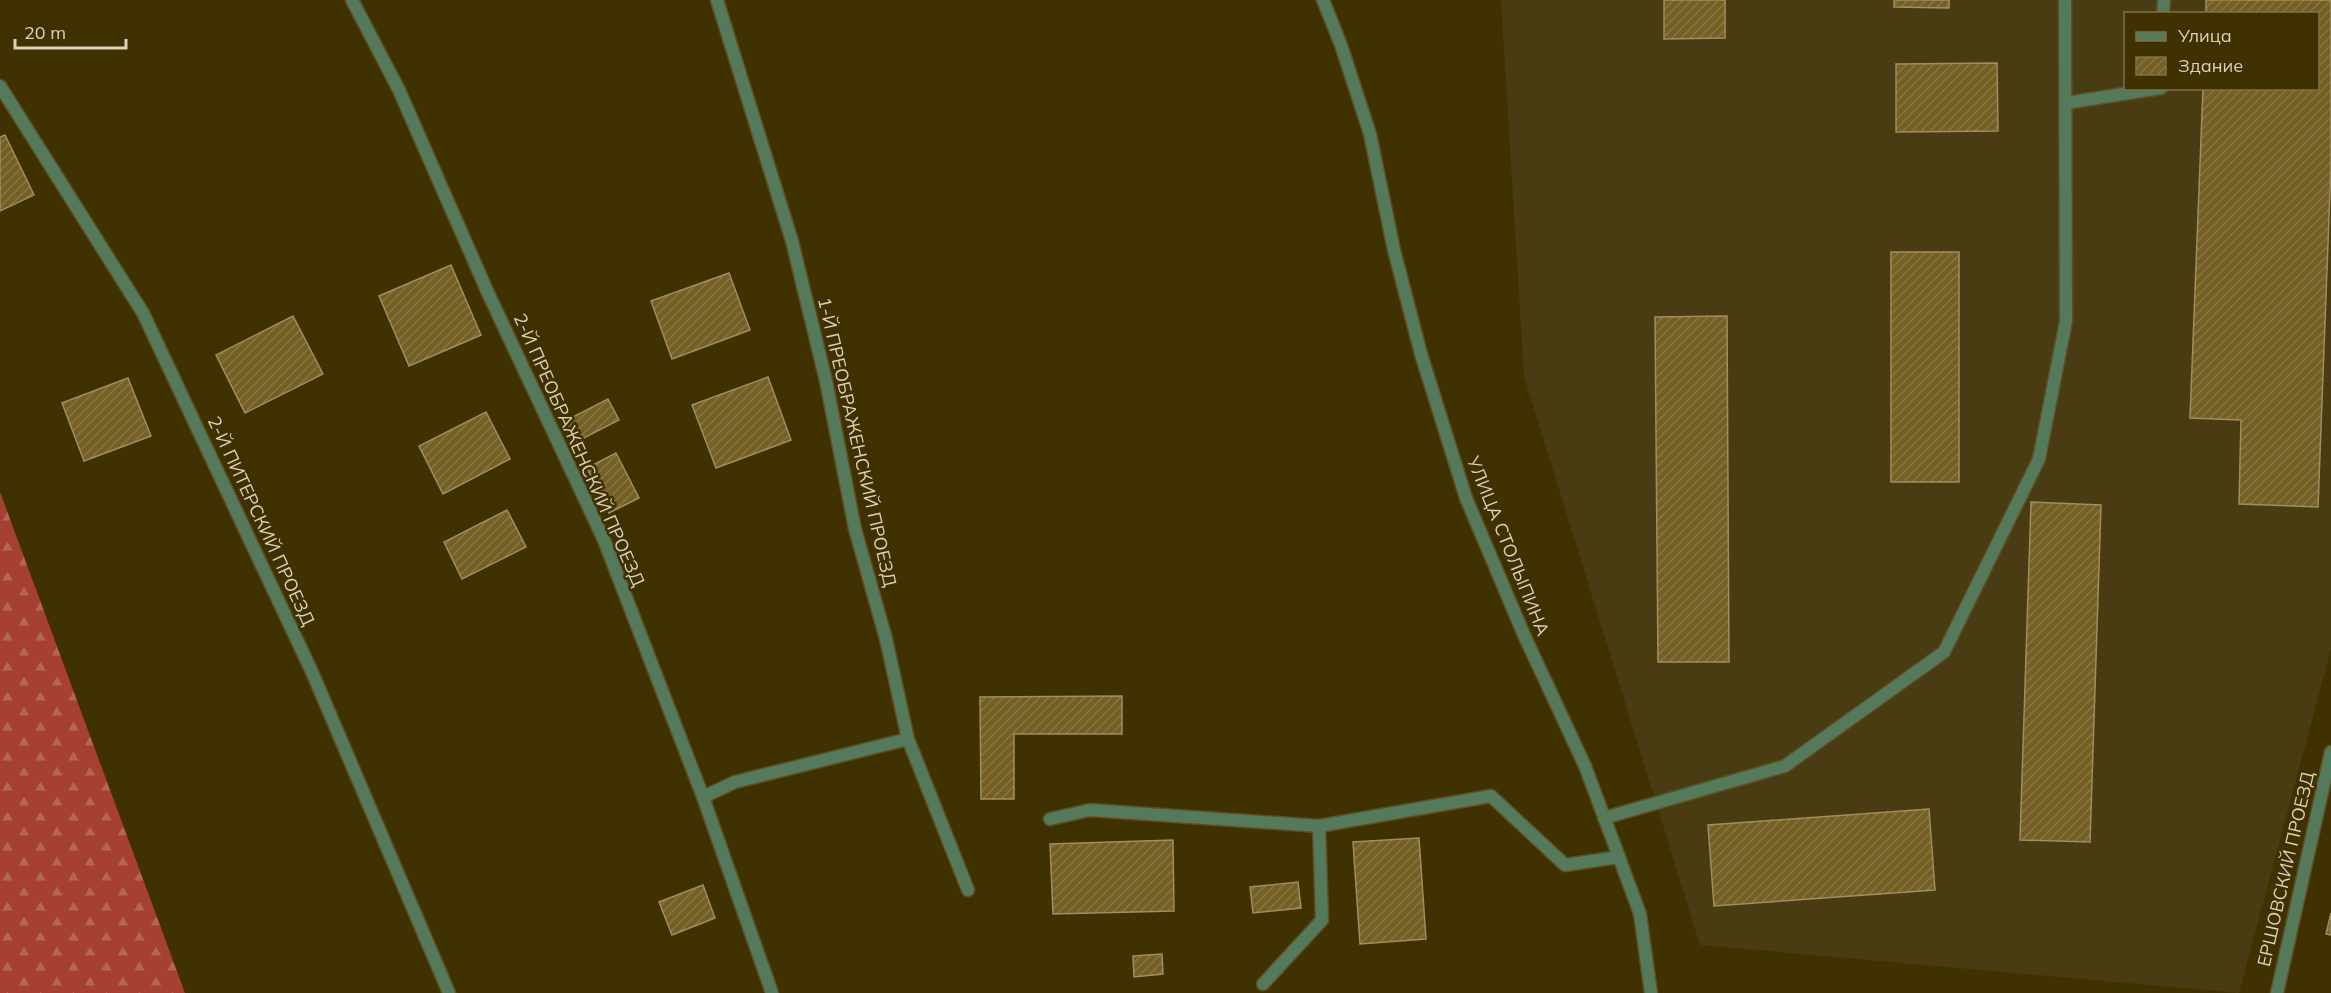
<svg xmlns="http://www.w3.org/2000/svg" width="2331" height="993" viewBox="0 0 2331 993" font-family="Mulish,sans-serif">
<defs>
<pattern id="forest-firs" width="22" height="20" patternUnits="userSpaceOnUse" patternTransform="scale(1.5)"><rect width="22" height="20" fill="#a54033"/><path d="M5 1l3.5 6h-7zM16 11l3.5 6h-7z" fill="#b56458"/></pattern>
<pattern id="building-hatch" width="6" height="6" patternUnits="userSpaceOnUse" patternTransform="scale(1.5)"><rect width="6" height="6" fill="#745f24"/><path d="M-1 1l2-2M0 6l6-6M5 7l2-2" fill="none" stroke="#877542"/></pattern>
</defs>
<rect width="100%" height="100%" fill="#403100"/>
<!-- built -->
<path fill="#4a3c12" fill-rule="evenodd" d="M1501,0H2331V649L2239,993L1700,945L1524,376ZM2126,14H2318V88H2126Z"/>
<!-- forest -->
<path fill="url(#forest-firs)" d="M0,492L185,993H0Z"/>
<!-- building -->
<g fill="url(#building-hatch)" stroke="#a08e61" stroke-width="1.5">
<path d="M1664,0H1725V38L1664,39Z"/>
<path d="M1894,0H1949V8L1894,7Z"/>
<path d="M2206,0H2331V164L2318,507L2239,504L2241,420L2190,418L2203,88H2318V14H2206Z"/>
<path d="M1997,63L1998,131L1896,132V64Z"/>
<path d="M5,135L34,195L0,211V137Z"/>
<rect x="1891" y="252" width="68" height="230"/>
<path d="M451,265L481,335L409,366L379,296Z"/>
<path d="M729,273L750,330L672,359L651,301Z"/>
<path d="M293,316L323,374L245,413L216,355Z"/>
<path d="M1727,316L1729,662H1658L1655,317Z"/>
<path d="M768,377L791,440L716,468L692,405Z"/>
<path d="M128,378L151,436L84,461L62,403Z"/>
<path d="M608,399L619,420L576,442L565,421Z"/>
<path d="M486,412L510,459L443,494L419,446Z"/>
<path d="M616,453L639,498L609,513L587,468Z"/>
<path d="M2031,502L2101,505L2090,842L2020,840Z"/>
<path d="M507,510L526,547L462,579L444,542Z"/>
<path d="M1122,696V734H1014V799H981L980,697Z"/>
<path d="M1929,809L1935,890L1714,906L1708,825Z"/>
<path d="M1419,838L1426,939L1360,944L1353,842Z"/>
<path d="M1173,840L1174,911L1053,914L1050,844Z"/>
<path d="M1298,882L1301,908L1253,913L1250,887Z"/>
<path d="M703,885L715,918L672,935L659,902Z"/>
<path d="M2331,913V935L2326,934Z"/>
<path d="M1162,954L1163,974L1134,977L1133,956Z"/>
</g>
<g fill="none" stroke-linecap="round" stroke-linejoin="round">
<!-- lane casing -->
<g stroke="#5c4e22" stroke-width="15">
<g id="lane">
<path d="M352,0L399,90L488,293L604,540L703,797L772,993"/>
<path d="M2163,14L2164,0"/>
<path d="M0,86L143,313L312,672L449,993"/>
<path d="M2066,103L2161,88"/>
<path d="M703,797L735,782L908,739"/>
<path d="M1604,818L1785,766L1944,652L2039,459L2066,321L2065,0"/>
<path d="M1050,819L1090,810L1319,826L1491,796L1565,865L1619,857"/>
<path d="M1263,984L1322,920L1319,826"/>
</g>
</g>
<!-- street casing -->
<g stroke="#5c4e22" stroke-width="15">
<g id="street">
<path d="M717,0L792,241L826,381L855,529L886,639L908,739L968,890"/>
<path d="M1323,0L1341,45L1370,134L1394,250L1421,354L1466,498L1524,635L1585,766L1619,857L1640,914L1651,993"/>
<path d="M2277,993L2331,752"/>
</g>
</g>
<!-- lane -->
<use href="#lane" stroke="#54795b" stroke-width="12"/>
<!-- street -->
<use href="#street" stroke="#54795b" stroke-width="12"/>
</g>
<g text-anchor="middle" stroke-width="5" stroke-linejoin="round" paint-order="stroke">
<!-- street labels -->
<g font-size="18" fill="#dbd2bb" stroke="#403100">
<text transform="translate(857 442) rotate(77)" y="6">1-Й ПРЕОБРАЖЕНСКИЙ ПРОЕЗД</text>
<text transform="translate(579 450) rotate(66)" y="6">2-Й ПРЕОБРАЖЕНСКИЙ ПРОЕЗД</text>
<text transform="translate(261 521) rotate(65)" y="6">2-Й ПИТЕРСКИЙ ПРОЕЗД</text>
<text transform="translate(1508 546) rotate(68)" y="6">УЛИЦА СТОЛЫПИНА</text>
<text transform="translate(2286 869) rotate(-77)" y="6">ЕРШОВСКИЙ ПРОЕЗД</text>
</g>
</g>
<!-- legend -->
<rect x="2124" y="12" width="195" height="78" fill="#403100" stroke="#7e714b" stroke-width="1.5"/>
<rect x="2136" y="32" width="30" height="9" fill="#54795b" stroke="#7e714b" stroke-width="1.5"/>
<text x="2178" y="42" font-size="18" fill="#dbd2bb">Улица</text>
<rect x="2136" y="57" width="30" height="18" fill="url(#building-hatch)" stroke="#7e714b" stroke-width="1.5"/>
<text x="2178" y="72" font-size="18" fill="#dbd2bb">Здание</text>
<!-- scale -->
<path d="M15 39v9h111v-9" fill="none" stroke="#dbd2bb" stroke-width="3"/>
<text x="24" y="39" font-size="18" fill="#dbd2bb" stroke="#403100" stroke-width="4.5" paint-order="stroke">20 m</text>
</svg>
